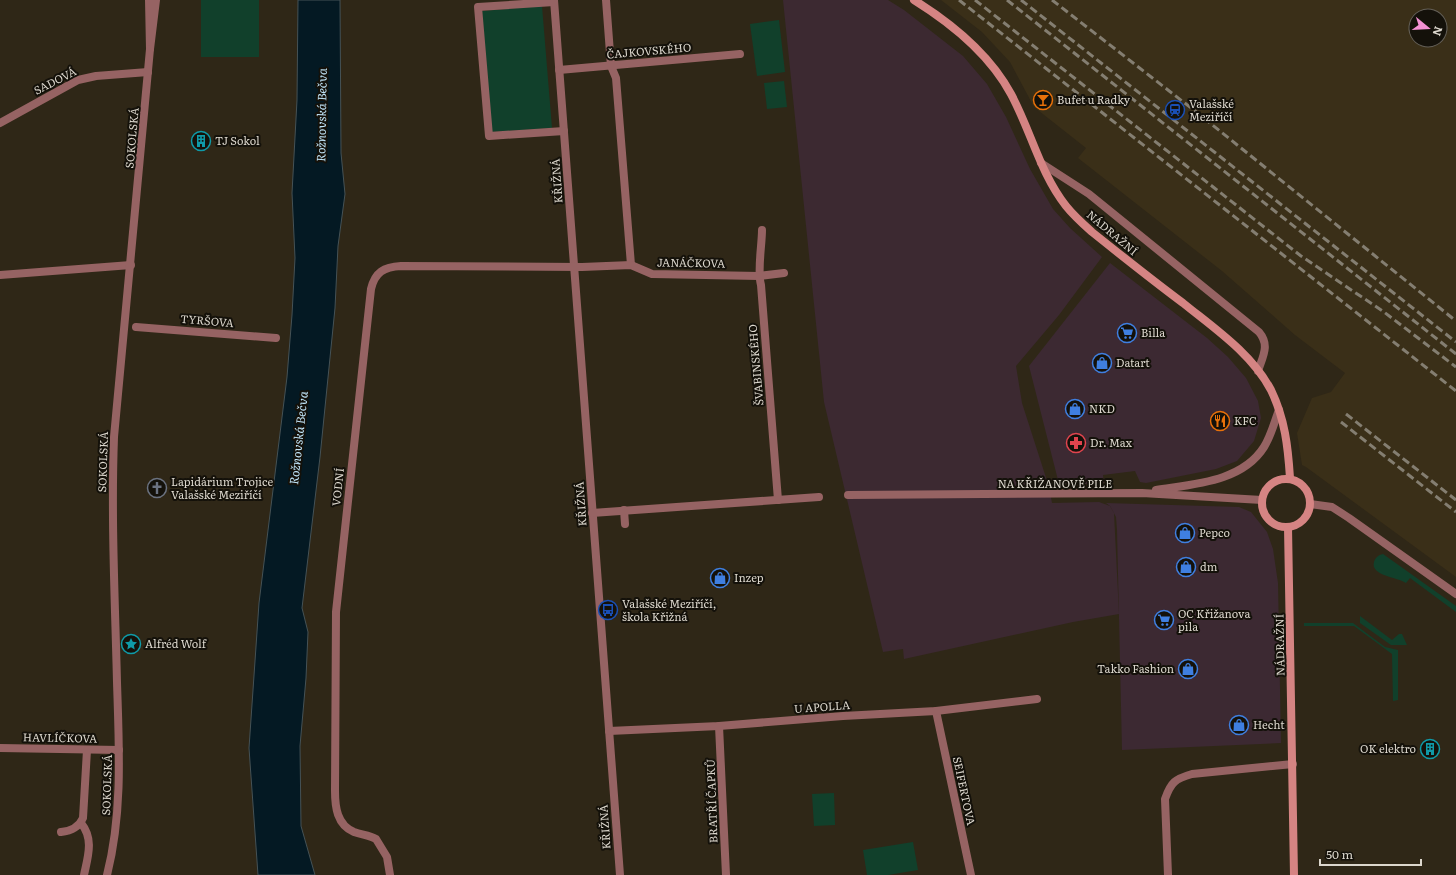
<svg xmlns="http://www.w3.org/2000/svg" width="1456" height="875" viewBox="0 0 1456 875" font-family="Literata,serif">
<rect width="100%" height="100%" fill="#2f2717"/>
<!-- commercial -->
<g fill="#3c2932">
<path d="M1110,263L1207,338L1228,357L1246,378L1258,401L1261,418L1254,441L1237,461L1216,469L1146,483L1140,482L1135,471L1103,475L1104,483L1100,484H1059L1029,366Z"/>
<path d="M1106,503L1239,507L1251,512L1267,532L1273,549L1278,583L1281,743L1122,750L1117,530L1116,517L1110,506Z"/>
</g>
<!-- industrial -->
<path fill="#3c2931" d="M783,0H888L904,10L963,56L987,84L1006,117L1030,169L1053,209L1070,228L1102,257L1059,315L1016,366L1022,403L1049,487L1052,503L1099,502L1110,506L1114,513L1119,614L1073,622L904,659L903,649L883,652L824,402Z"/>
<!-- built -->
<path fill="#3a2f18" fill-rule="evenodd" d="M941,0H1456V577L1306,467L1302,465L1297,433L1312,398L1331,392L1345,373L1295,335L1222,271L1078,158L1086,148L1034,107L1010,62L982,32ZM1416,16H1440V40H1416Z"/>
<!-- green -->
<g fill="#11402b">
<rect x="201" y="0" width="58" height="57"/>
<path d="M542,6L552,128L492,132L482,11Z"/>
<path d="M779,20L785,72L757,76L750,24Z"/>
<path d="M784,81L787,107L767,109L764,83Z"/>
<path d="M1383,554L1456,606V612L1410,578L1406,583C1398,577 1370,576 1374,562C1375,558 1378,555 1383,554Z"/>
<path d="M1360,616L1392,640L1399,634H1402L1407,645H1391L1360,623Z"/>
<path d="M1304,623H1353L1385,647L1398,650V700L1393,701L1392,654L1354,626H1304Z"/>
<path d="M834,793L835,825L814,826L812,794Z"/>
<path d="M913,842L918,870L888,875H867L863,850Z"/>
</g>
<!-- water -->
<path fill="#041923" stroke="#455256" d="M298,0H340L341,153L345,194L338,246L335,308L320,457L302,608L308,632L306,678L300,746L301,826L315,875H258L249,748L259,603L287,377L292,315L295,258L292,193L297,100Z"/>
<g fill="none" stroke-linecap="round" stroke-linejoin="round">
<!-- minor -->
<g stroke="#966363" stroke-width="8">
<path d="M554,0L620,875"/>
<path d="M606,0L611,66L616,78L631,265"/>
<path d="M554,2L478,7L489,136L564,131"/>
<path d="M559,70L740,54"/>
<path d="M0,123L78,80L96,76L148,72"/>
<path d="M1041,163L1089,194L1259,332C1270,345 1263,356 1258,371"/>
<path d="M762,230C762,245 757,272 761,285L778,500"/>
<path d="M0,275L131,265"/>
<path d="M136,327L276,338"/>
<path d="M1156,490C1193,484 1242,482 1264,447C1271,436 1274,423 1279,410"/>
<path d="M848,495L1142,493L1262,500"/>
<path d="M1310,504L1332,507L1349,518L1456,594"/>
<path d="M624,510L625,524"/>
<path d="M592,513L819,497"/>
<path d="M936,711L971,875"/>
<path d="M719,726L726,875"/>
<path d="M609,731L719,726L843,716L936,711L1037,699"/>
<path d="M0,748L119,750"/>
<path d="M81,823C94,839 88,856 84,875"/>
<path d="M61,832C71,831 79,827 83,818L87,750"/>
<path d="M390,875L387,857L376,839C369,835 362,835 354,832C337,825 335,807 335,791L336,612L371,289C375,272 384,267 401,266L582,267L631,265L652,274L759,276L784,273"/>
<path d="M1168,875L1165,799C1171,782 1175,779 1192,774L1293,764"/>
</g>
<!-- tertiary -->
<g stroke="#966363" stroke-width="8">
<path d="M149,0L150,49L156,0"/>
<path d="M107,875C123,812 119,747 117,682C115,600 111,519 114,437L150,49"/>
</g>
<!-- secondary -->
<g stroke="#d58483" stroke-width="8">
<path d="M914,0C951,23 990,55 1011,94C1031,131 1040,173 1066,206C1074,216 1083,224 1092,232C1122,256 1152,280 1183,303C1215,329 1251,353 1271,390C1285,419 1288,447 1290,478"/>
<circle cx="1286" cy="503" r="24"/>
<path d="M1288,527L1294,875"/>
</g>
<!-- rail -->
<g stroke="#847e71" stroke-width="3" stroke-dasharray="8 4" stroke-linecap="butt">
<path d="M959,0L1456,391"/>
<path d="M975,0L1301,256L1384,312L1456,367"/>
<path d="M1007,0L1456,354"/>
<path d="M1021,0L1456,342"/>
<path d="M1052,0L1195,111L1456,321"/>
<path d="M1346,414L1456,500"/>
<path d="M1341,422L1456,512"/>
</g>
</g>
<!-- icons -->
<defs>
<g id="bar-ring" transform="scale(1)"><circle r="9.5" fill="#14110a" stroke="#e8710a" stroke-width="1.5"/><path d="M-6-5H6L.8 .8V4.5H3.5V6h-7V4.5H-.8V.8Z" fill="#e8710a"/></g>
<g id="station-ring" transform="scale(1)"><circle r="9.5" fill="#14110a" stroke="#1a4fb4" stroke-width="1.5"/><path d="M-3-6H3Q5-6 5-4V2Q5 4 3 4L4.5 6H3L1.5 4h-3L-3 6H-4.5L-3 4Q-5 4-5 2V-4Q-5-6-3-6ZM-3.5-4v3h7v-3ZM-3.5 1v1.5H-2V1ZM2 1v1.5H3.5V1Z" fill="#1a4fb4"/></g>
<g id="building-ring" transform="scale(1)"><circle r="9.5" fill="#14110a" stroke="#0f9aa8" stroke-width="1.5"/><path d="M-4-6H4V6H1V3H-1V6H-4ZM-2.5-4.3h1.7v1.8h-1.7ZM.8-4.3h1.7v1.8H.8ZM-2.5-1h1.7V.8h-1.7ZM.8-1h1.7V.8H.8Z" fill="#0f9aa8"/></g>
<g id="supermarket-ring" transform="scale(1)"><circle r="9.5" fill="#14110a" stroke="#3f7fe0" stroke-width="1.5"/><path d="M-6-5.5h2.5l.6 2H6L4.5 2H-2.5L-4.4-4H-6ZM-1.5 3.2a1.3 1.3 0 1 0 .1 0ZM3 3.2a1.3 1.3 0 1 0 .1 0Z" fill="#3f7fe0"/></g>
<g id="shop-ring" transform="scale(1)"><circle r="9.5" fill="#14110a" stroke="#3f7fe0" stroke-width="1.5"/><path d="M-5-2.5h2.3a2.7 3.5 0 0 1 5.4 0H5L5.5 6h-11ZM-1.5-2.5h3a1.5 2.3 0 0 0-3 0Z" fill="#3f7fe0"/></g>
<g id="restaurant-ring" transform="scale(1)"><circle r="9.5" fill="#14110a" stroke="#e8710a" stroke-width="1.5"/><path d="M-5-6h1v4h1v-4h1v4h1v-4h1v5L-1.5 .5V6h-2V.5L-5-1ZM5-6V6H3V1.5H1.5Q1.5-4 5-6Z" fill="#e8710a"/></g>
<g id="pharmacy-ring" transform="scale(1)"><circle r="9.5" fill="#14110a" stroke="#e0444e" stroke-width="1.5"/><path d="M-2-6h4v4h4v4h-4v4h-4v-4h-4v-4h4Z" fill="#e0444e"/></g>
<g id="church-ring" transform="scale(1)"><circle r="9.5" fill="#14110a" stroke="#6b7280" stroke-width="1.5"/><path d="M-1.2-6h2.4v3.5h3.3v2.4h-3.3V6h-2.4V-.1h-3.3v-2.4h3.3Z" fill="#6b7280"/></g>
<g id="bus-ring" transform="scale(1)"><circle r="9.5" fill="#14110a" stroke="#1a4fb4" stroke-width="1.5"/><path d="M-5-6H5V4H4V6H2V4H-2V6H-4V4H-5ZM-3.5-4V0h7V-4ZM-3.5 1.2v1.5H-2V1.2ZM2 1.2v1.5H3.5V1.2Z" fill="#1a4fb4"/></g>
<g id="sight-ring" transform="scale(1)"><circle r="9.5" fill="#14110a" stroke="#0f9aa8" stroke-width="1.5"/><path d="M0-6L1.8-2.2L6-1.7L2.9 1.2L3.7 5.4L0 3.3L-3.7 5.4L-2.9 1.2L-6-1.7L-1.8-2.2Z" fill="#0f9aa8"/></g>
</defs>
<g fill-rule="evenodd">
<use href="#bar-ring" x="1043" y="100"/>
<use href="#station-ring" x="1175" y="110"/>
<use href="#building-ring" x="201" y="141"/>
<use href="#supermarket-ring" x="1127" y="333"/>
<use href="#shop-ring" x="1102" y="363"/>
<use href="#shop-ring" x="1075" y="409"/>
<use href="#restaurant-ring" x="1220" y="421"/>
<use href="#pharmacy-ring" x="1076" y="443"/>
<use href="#church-ring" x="157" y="488"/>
<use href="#shop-ring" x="1185" y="533"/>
<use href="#shop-ring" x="1186" y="567"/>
<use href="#shop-ring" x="720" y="578"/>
<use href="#bus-ring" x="608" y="610"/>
<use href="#supermarket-ring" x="1164" y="620"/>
<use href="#sight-ring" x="131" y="644"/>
<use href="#shop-ring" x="1188" y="669"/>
<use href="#shop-ring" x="1239" y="725"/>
<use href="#building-ring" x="1430" y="749"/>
</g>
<g text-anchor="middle" stroke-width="4" stroke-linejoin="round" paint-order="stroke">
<!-- street labels -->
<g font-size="11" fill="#dcd7cd" stroke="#14110a">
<text transform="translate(649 51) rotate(-5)" y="4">ČAJKOVSKÉHO</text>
<text transform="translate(55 81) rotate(-27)" y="4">SADOVÁ</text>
<text transform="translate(132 138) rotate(-85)" y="4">SOKOLSKÁ</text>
<text transform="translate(557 181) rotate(-94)" y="4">KŘIŽNÁ</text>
<text transform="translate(1112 233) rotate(40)" y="4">NÁDRAŽNÍ</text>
<text transform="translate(691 263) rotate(1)" y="4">JANÁČKOVA</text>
<text transform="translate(207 321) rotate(5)" y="4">TYRŠOVA</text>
<text transform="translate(756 365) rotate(-95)" y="4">ŠVABINSKÉHO</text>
<text transform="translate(103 462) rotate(-88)" y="4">SOKOLSKÁ</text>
<text x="1055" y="488">NA KŘIŽANOVĚ PILE</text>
<text transform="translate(338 487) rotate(-84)" y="4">VODNÍ</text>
<text transform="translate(581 504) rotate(-94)" y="4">KŘIŽNÁ</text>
<text transform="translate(1280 645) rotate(-91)" y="4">NÁDRAŽNÍ</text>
<text transform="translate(822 707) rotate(-4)" y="4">U APOLLA</text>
<text transform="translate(60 738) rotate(1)" y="4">HAVLÍČKOVA</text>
<text transform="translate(107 785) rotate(-88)" y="4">SOKOLSKÁ</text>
<text transform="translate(964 791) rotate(78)" y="4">SEIFERTOVA</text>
<text transform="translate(712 801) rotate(-92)" y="4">BRATŘÍ ČAPKŮ</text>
<text transform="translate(605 827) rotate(-94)" y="4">KŘIŽNÁ</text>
</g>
<!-- poi labels -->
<g font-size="11" fill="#dcd7cd" stroke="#14110a" text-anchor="start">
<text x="1057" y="104">Bufet u Radky</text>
<text x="1189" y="108">Valašské<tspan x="1189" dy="13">Meziříčí</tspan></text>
<text x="215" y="145">TJ Sokol</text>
<text x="1141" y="337">Billa</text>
<text x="1116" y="367">Datart</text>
<text x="1089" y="413">NKD</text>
<text x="1234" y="425">KFC</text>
<text x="1090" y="447">Dr. Max</text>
<text x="171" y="486">Lapidárium Trojice<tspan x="171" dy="13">Valašské Meziříčí</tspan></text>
<text x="1199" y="537">Pepco</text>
<text x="1200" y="571">dm</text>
<text x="734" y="582">Inzep</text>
<text x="622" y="608">Valašské Meziříčí,<tspan x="622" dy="13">škola Křižná</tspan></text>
<text x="1178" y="618">OC Křižanova<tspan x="1178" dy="13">pila</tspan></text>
<text x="145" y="648">Alfréd Wolf</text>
<text x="1174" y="673" text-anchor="end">Takko Fashion</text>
<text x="1253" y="729">Hecht</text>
<text x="1416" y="753" text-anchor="end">OK elektro</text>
</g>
<!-- water labels -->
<g font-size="12" font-style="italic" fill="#c0e4f8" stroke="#14110a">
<text transform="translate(322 115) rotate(-89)" y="4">Rožnovská Bečva</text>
<text transform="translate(299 438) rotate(-84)" y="4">Rožnovská Bečva</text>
</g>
</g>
<!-- north arrow -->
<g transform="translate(1428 28) rotate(108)"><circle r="19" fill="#14110a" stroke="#646058"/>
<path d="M0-3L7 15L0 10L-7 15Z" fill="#f491d4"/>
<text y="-6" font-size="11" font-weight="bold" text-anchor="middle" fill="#dcd7cd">N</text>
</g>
<!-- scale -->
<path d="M1320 859v6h101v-6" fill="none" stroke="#dcd7cd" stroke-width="2"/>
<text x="1326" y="859" font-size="12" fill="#dcd7cd" stroke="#14110a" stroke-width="3" paint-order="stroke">50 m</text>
</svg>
